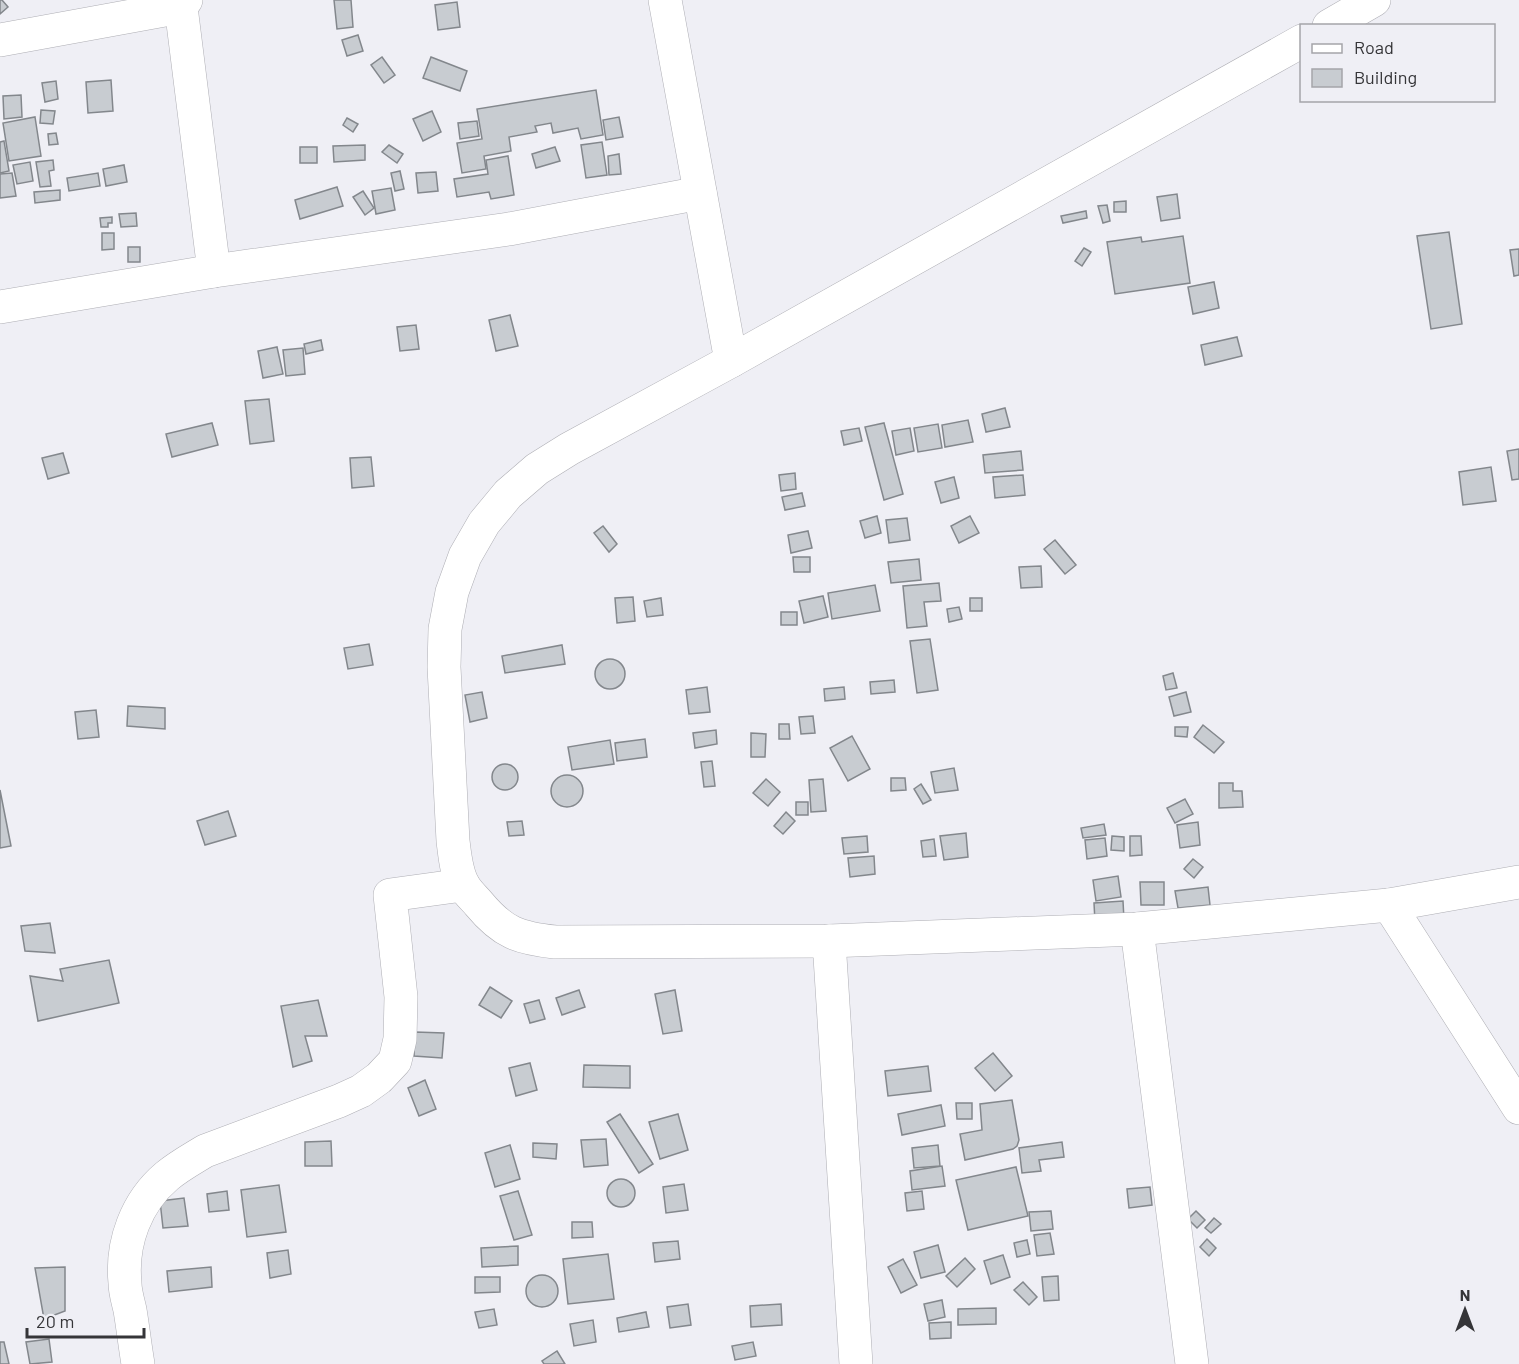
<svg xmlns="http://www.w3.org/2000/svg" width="1519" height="1364" viewBox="0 0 1519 1364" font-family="Barlow,sans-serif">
<rect width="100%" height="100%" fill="#efeff5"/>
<!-- building -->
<g fill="#c8ccd1" stroke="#83878c" stroke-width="1.5">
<path d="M0,0H2L8,7L0,14Z"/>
<path d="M334,0H351L353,27L337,29Z"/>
<path d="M457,2L460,27L438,30L435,5Z"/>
<path d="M358,35L363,51L347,56L342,40Z"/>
<path d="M382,57L395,75L384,83L371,65Z"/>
<path d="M431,57L467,71L460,91L423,78Z"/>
<path d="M111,80L113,111L88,113L86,82Z"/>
<path d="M56,81L58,99L45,102L42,83Z"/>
<path d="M596,90L603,135L581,139L578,128L553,133L551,123L535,126L537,132L509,137L511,151L484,156L486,169L462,173L457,143L482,139L477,109Z"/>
<path d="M21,95L22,117L4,119L3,96Z"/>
<path d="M41,110L55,111L53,124L40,123Z"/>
<path d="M432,111L441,132L423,141L413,119Z"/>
<path d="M35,117L41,156L9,161L3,123Z"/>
<path d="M619,117L623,137L606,140L603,120Z"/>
<path d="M347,118L358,124L353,132L343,125Z"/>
<path d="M477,121L479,136L460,139L458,123Z"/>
<path d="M56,133L58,144L49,145L48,134Z"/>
<path d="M4,141L9,171L0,173V142Z"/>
<path d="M602,142L607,175L586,178L581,145Z"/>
<path d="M365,145V160L334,162L333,146Z"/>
<path d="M389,145L403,154L397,163L382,152Z"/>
<rect x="300" y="147" width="17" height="16"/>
<path d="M555,147L560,161L536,168L532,154Z"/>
<path d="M619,154L621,174L609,175L608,156Z"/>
<path d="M508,156L514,195L491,199L489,192L457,197L454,179L488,174L486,160Z"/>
<path d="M53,160L54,170L49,171L51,186L40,187L36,162Z"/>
<path d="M30,162L33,181L17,184L13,165Z"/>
<path d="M124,165L127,182L106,186L103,169Z"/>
<path d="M400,171L404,189L395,191L391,173Z"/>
<path d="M436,172L438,191L418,193L416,173Z"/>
<path d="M12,173L16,196L0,198V174Z"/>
<path d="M98,173L100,186L69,191L67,178Z"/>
<path d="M337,187L343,206L300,219L295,200Z"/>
<path d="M391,188L395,210L376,214L372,191Z"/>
<path d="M60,190V200L35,203L34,192Z"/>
<path d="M363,191L374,208L365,215L353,197Z"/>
<path d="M1177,194L1180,218L1161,221L1157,197Z"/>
<path d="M1126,201V212H1114V202Z"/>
<path d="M1107,205L1110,221L1103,223L1098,206Z"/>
<path d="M1086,211L1087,218L1063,223L1061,216Z"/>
<path d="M136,213L137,226L121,227L119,214Z"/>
<path d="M112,217V223H108V227H101L100,218Z"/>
<path d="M1449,232L1462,324L1431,329L1417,236Z"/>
<path d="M102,233H114V249L102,250Z"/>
<path d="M1183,236L1190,283L1115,294L1107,242L1141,237L1142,242Z"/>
<rect x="128" y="247" width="12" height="15"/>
<path d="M1084,248L1091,252L1082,266L1075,261Z"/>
<path d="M1519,249V275L1514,276L1510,250Z"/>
<path d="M1214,282L1219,308L1193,314L1188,287Z"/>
<path d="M510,315L518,346L496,351L489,320Z"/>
<path d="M416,325L419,349L400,351L397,327Z"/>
<path d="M1237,337L1242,356L1205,365L1201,345Z"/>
<path d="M321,340L323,350L306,354L304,344Z"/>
<path d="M277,347L283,374L263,378L258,351Z"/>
<path d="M303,348L305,374L286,376L283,350Z"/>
<path d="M269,399L274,441L250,444L245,401Z"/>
<path d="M1005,408L1010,427L986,432L982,414Z"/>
<path d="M968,420L973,442L945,447L942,425Z"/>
<path d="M212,423L218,445L172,457L166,434Z"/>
<path d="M884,423L903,494L884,500L865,427Z"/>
<path d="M938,424L942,448L918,452L914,428Z"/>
<path d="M859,428L862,441L844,445L841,431Z"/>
<path d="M910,428L914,451L896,455L892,431Z"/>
<path d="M1519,449V479L1512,480L1507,451Z"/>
<path d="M1021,451L1023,470L985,473L983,455Z"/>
<path d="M63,453L69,473L48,479L42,458Z"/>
<path d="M371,457L374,486L352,488L350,458Z"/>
<path d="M1491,467L1496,501L1463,505L1459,472Z"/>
<path d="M795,473L796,489L781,491L779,475Z"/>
<path d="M1023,475L1025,495L995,498L993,477Z"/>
<path d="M954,477L959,498L941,503L935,482Z"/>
<path d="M802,493L805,506L785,510L782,497Z"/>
<path d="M877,516L881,533L865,538L860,521Z"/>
<path d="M970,516L979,533L959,543L951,526Z"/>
<path d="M907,518L910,540L889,543L886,520Z"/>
<path d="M603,526L617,544L609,552L594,533Z"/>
<path d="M808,531L812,548L791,553L788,535Z"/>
<path d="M1055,540L1076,565L1065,574L1044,549Z"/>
<path d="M793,557H810V572H794Z"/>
<path d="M919,559L921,580L891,583L888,562Z"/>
<path d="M1041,566L1042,587L1021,588L1019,567Z"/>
<path d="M939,583L941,601L924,602L927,626L907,628L903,586Z"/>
<path d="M875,585L880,611L832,619L828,593Z"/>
<path d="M823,596L828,617L804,623L799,601Z"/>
<path d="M633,597L635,621L617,623L615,598Z"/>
<path d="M661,598L663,615L647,617L644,601Z"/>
<rect x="970" y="598" width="12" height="13"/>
<path d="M959,607L962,619L949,622L947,609Z"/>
<rect x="781" y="612" width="16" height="13"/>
<path d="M930,639L938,690L917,693L910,641Z"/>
<path d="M369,644L373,665L348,669L344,648Z"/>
<path d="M562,645L565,664L505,673L502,656Z"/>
<circle cx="610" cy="674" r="15"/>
<path d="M1173,673L1177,688L1166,690L1163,676Z"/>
<path d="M894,680L895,692L871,694L870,682Z"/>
<path d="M707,687L710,712L689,714L686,690Z"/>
<path d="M844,687L845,699L825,701L824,689Z"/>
<path d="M482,692L487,718L470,722L465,695Z"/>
<path d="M1186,692L1191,712L1174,716L1169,697Z"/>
<path d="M128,706L165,708V729L127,726Z"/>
<path d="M96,710L99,737L78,739L75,712Z"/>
<path d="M813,716L815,733L801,734L799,717Z"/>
<path d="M779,724H789L790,739H779Z"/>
<path d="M1203,725L1224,742L1214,753L1194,737Z"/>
<path d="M1175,727H1188L1187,737L1175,736Z"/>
<path d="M716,730L717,744L695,748L693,733Z"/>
<path d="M751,733L766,734L765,757H751Z"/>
<path d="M852,736L870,769L848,781L830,748Z"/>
<path d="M645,739L647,757L617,761L615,743Z"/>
<path d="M610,740L614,764L572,770L568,747Z"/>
<path d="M712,761L715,786L704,787L701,762Z"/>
<circle cx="505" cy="777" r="13"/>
<path d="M954,768L958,790L935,793L931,772Z"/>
<circle cx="567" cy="791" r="16"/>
<path d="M891,778H905L906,790L891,791Z"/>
<path d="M766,779L780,792L768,806L753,793Z"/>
<path d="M823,779L826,811L811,812L809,780Z"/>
<path d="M1219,783H1233V791H1242L1243,807L1219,808Z"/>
<path d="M921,784L931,800L923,804L914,789Z"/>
<path d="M0,790L11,846L0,848Z"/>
<path d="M1185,799L1193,814L1175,823L1167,808Z"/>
<rect x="796" y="802" width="12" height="13"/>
<path d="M228,811L236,836L205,845L197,821Z"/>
<path d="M786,812L795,821L783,834L774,826Z"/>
<path d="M522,821L524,835L509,836L507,822Z"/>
<path d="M1198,822L1200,845L1180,848L1177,825Z"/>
<path d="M1104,824L1106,835L1083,838L1081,828Z"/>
<path d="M966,833L968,857L944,860L940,836Z"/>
<path d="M867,836L868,852L844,854L842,838Z"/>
<path d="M1112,836L1124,837V851L1111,850Z"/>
<path d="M1130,836H1141L1142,855L1130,856Z"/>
<path d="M1105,838L1107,856L1087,859L1085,840Z"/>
<path d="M934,839L936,856L923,857L921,841Z"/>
<path d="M874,856L875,874L850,877L848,858Z"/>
<path d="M1193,859L1203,867L1194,878L1184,869Z"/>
<path d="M1118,876L1121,897L1096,901L1093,880Z"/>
<path d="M1140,882H1164V905H1141Z"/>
<path d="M1208,887L1210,905L1178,908L1175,891Z"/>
<path d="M1123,901L1124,920L1095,922L1094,903Z"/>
<path d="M50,923L55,953L25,951L21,926Z"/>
<path d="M109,960L119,1003L38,1021L30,976L63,981L60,969Z"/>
<path d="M490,987L512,1001L501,1018L479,1005Z"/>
<path d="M579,990L585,1007L562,1015L556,998Z"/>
<path d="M675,990L682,1031L663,1034L655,994Z"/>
<path d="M318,1000L327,1036H305L312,1061L293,1067L281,1006Z"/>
<path d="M539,1000L545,1019L530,1023L524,1004Z"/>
<path d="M415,1032L444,1033L442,1058L414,1056Z"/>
<path d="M993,1053L1012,1076L995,1091L975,1068Z"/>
<path d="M530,1063L537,1090L516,1096L509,1068Z"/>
<path d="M584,1065L630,1066V1088L583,1087Z"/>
<path d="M928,1066L931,1091L888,1096L885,1071Z"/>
<path d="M425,1080L436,1109L419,1116L408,1088Z"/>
<path d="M1012,1100L1019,1140L1017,1146L1013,1149L965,1160L960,1134L982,1130L980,1104Z"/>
<path d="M956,1103H972V1119H957Z"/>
<path d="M941,1105L945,1126L902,1135L898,1114Z"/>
<path d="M620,1114L653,1164L639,1173L607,1122Z"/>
<path d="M678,1114L688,1150L660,1159L649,1122Z"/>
<path d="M606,1139L608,1165L584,1167L581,1140Z"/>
<path d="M331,1141L332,1166H305V1142Z"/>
<path d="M1062,1142L1064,1157L1039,1160L1041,1171L1022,1173L1019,1148Z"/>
<path d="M533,1143L557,1144L556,1159L533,1157Z"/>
<path d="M510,1145L520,1179L495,1187L485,1153Z"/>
<path d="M938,1145L940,1166L914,1168L912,1148Z"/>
<path d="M942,1166L945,1186L912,1190L910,1171Z"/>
<path d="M1016,1167L1028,1216L968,1230L956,1180Z"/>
<circle cx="621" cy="1193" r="14"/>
<path d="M684,1184L688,1210L666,1213L663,1187Z"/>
<path d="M279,1185L286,1232L247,1237L241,1190Z"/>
<path d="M1150,1187L1152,1205L1129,1208L1127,1189Z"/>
<path d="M227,1191L229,1210L209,1212L207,1194Z"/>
<path d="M518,1191L532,1235L514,1240L500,1196Z"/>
<path d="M922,1191L924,1209L907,1211L905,1193Z"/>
<path d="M184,1198L188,1226L163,1228L160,1201Z"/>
<path d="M1051,1211L1053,1229L1031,1231L1029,1212Z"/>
<path d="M1196,1211L1205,1220L1197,1228L1188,1219Z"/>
<path d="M1214,1218L1221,1224L1211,1233L1205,1228Z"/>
<path d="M572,1222H592L593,1237L572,1238Z"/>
<path d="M1050,1233L1054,1254L1037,1256L1034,1235Z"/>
<path d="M1207,1239L1216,1248L1209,1256L1200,1247Z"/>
<path d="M1027,1240L1030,1254L1017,1257L1014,1243Z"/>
<path d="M678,1241L680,1259L655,1262L653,1243Z"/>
<path d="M938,1245L945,1272L921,1278L914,1252Z"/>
<path d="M518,1246V1265L482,1267L481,1248Z"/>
<path d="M288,1250L291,1274L270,1278L267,1253Z"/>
<path d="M608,1254L614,1299L568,1304L563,1259Z"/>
<path d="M1003,1255L1010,1277L991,1284L984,1261Z"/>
<path d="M965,1258L975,1269L957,1287L946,1276Z"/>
<path d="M903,1259L917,1285L901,1293L888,1267Z"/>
<path d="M65,1267V1311L44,1319L35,1268Z"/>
<path d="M211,1267L212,1287L169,1292L167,1271Z"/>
<circle cx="542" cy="1291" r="16"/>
<path d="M1058,1276L1059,1300L1044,1301L1042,1277Z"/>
<path d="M475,1277H500V1292L475,1293Z"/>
<path d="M1023,1282L1037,1297L1029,1305L1014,1290Z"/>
<path d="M942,1300L945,1317L928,1321L924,1304Z"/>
<path d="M688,1304L691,1325L670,1328L667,1307Z"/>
<path d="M781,1304L782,1325L751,1327L750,1306Z"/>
<path d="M996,1308V1324L958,1325V1309Z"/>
<path d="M494,1309L497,1325L479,1328L475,1312Z"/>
<path d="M646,1312L649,1327L619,1332L617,1318Z"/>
<path d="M593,1320L596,1342L574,1346L570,1324Z"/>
<path d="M951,1322V1338L930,1339L929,1323Z"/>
<path d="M49,1339L52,1362L30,1364L26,1342Z"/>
<path d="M0,1342H4L9,1364H0Z"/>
<path d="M753,1342L756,1356L735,1360L732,1346Z"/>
<path d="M557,1351L565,1364H544L542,1361Z"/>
</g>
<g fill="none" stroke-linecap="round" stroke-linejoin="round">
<!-- minor casing -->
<g stroke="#aeaeb4" stroke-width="34">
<g id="minor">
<path d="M665,0L731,361"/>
<path d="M181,7L214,271"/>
<path d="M1329,26L1374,0"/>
<path d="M0,40L181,7L186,0"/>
<path d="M1302,41L731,361L569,449L537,469L508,494L484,523L465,556L452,592L445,629L444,667L453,841C455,856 456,873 464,886C468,893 474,898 479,904C503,933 519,938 555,942L829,941L1137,929L1389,905L1519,882"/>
<path d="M0,307L214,271L509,229L700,193"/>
<path d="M1389,905L1519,1108"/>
<path d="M1137,929L1192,1364"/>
<path d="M829,941L856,1364"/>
<path d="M138,1364C135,1346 133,1328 130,1310C128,1301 125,1292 125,1283C121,1243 136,1202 167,1176C179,1166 192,1159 205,1151L339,1101L361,1091L379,1078L395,1061L400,1039L401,997L390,895L463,885"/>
</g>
</g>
<!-- minor -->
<use href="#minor" stroke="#fff" stroke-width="33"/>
</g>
<!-- legend -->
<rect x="1300" y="24" width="195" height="78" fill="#efeff5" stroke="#a5a5a9" stroke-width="1.5"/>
<rect x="1312" y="44" width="30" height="9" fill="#ffffff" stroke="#a5a5a9" stroke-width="1.5"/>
<text x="1354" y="54" font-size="18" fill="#353538">Road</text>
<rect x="1312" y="69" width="30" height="18" fill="#c8ccd1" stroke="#a5a5a9" stroke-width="1.5"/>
<text x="1354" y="84" font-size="18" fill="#353538">Building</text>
<!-- north arrow -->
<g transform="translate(1465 1310)" stroke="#efeff5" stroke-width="4.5" paint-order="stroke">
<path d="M0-4.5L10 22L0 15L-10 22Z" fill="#353538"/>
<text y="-9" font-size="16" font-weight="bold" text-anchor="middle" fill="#353538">N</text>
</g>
<!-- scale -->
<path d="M27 1328v9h117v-9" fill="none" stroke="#353538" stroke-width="3"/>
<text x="36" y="1328" font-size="18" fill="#353538" stroke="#efeff5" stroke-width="4.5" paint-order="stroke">20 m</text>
</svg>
